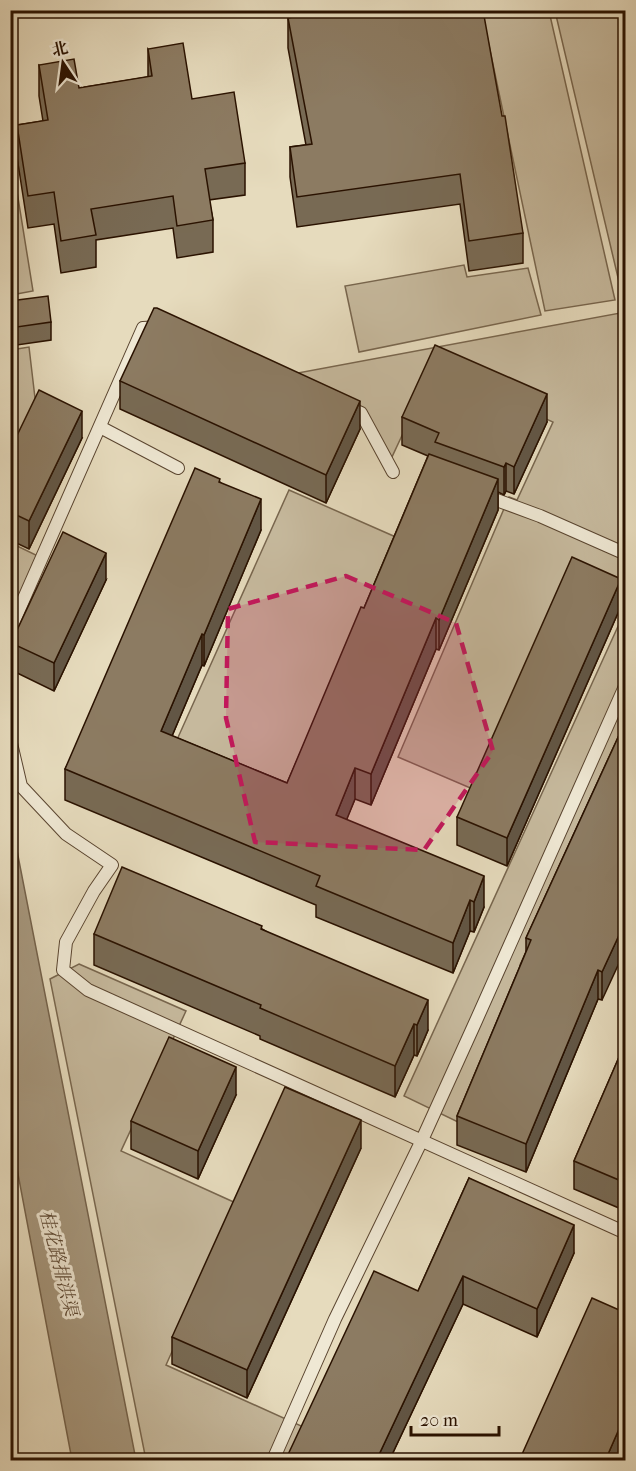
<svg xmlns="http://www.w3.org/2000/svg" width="636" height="1471" viewBox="0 0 636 1471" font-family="'IM FELL French Canon','Noto Serif SC',serif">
<rect width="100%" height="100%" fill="#e6dbbd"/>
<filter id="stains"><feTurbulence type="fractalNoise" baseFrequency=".00333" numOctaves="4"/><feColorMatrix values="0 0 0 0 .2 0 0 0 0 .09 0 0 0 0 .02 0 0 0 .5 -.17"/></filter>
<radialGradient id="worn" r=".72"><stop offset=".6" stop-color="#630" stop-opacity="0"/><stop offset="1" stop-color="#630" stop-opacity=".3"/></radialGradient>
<!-- green -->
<g fill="#c6b99d" stroke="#78664e" stroke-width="1.5">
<path d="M491,11H549L615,300L545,311L483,17Z"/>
<path d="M555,11H625V308L624,303Z"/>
<path d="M11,179H15L33,291L11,295Z"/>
<path d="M464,265L467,277L528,268L541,315L359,352L345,286Z"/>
<path d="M620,313L626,338L625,603L568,576L475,790L398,757L509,497L517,500L553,422L434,367L391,459L365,409L287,375Z"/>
<path d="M29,347L37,415L11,469V350Z"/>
<path d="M289,490L398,538L281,801L171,753Z"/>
<path d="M11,543L38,556L11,617Z"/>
<path d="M625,611V733L520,965L519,986L458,1122L404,1096Z"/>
<path d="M79,964L186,1011L121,1151L238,1204L166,1365L308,1429L293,1460H146L50,979Z"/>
</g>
<!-- water -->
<path fill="#a6977d" stroke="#74624b" stroke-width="1.5" d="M11,820L136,1460H72L11,1137Z"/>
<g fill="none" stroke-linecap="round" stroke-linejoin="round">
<!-- service casing -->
<g stroke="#59442f" stroke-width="14">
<g id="service">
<path d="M347,407L361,413L393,472"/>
<path d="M100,427L178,468"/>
<path d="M483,495L540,516L626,554"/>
<path d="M10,630L143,328L160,327"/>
<path d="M10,739L21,786L66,834L112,865L94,891L66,942L63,970L88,990L626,1233"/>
<path d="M273,1460L335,1319L422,1140L475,1023L626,684"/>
</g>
</g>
<!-- service -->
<use href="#service" stroke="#efe8d4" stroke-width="12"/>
</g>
<!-- wall -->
<g fill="#786a54" stroke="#2a1200" stroke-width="1.5">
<path d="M328,10L523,233V263L469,271L460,204L297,227L290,177V147L306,145L288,48V18Z"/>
<path d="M148,49L192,99L245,163V195L209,200L213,220V252L177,258L173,228L96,240V267L61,273L54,224L28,228L17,157V125L43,121L39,96V65L79,88L148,77Z"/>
<path d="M10,301L51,322V340L10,346Z"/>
<path d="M120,381L360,429L326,503L120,409Z"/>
<path d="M402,417L547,422L514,494L506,491L504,495L498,492V510L439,650L436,649L371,805L355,799L346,820L484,907L474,932L470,931L453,973L316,917V905L65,800V769L220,482L261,530L204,666L202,665L172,736L287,783L364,608L428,456L402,445Z"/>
<path d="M82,438L29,549L10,540V450Z"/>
<path d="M106,580L54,691L11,670V643Z"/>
<path d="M621,606L507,866L457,845V817Z"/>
<path d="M626,720L602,1000L598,999L526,1172L457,1145V1116L526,952V938Z"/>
<path d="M262,929L428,1030L417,1056L414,1055L395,1097L260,1039V1036L94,965V934Z"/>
<path d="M626,1041V1211L574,1189V1161Z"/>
<path d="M236,1095L198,1179L131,1149V1121Z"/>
<path d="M361,1148L247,1398L172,1364V1337Z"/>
<path d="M469,1178L574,1253L537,1337L463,1304L389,1461H285L418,1291Z"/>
<path d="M10,1400L16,1426V1443L10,1444Z"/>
</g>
<!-- shaded-wall -->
<g fill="#625645" stroke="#2a1200" stroke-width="1.5">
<path d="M547,394V422L514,494V467Z"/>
<path d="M360,401V429L326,503V475Z"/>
<path d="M82,411V438L29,549V521Z"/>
<path d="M506,463V491L504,495V467Z"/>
<path d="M498,479V510L439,650V620Z"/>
<path d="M261,499V530L204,666V635Z"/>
<path d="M106,553V580L54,691V663Z"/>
<path d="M621,579V606L507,866V838Z"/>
<path d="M436,618V649L371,805V774Z"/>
<path d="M202,634V665L161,762V731Z"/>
<path d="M355,768V799L336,846V815Z"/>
<path d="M484,876V907L474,932V902Z"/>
<path d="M470,900V931L453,973V943Z"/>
<path d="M626,920V948L602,1000V972Z"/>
<path d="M598,970V999L526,1172V1144Z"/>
<path d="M428,1000V1030L417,1056V1025Z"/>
<path d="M414,1024V1055L395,1097V1066Z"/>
<path d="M236,1067V1095L198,1179V1151Z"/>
<path d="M361,1120V1148L247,1398V1370Z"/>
<path d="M574,1225V1253L537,1337V1309Z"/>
<path d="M463,1276V1304L389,1461H376Z"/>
<path d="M626,1413V1442L617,1461H605Z"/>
</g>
<!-- building -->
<g fill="#8c7b62" stroke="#2a1200" stroke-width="1.5">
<path d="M328,10H483L502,116H505L523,233L469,241L460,174L297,197L290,147L312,144L288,18Z"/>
<path d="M183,43L192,99L234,92L245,163L205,169L213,220L177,226L173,196L91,209L96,235L61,241L54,192L28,196L17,125L48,120L39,65L74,59L79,88L152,76L148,49Z"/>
<path d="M48,296L51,322L10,328V301Z"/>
<path d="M154,308H157L360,401L326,475L120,381Z"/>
<path d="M435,345L547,394L514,467L506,463L504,467L435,442L439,433L402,417Z"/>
<path d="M39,390L82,411L29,521L10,512V450Z"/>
<path d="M429,454L498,479L439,620L436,618L371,774L355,768L336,815L484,876L474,902L470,900L453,943L316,886L320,876L65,769L195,468L220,479L219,482L261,499L204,635L202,634L161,731L287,783L361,607L364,608Z"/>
<path d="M63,532L106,553L54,663L11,643Z"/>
<path d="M572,557L621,579L507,838L457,817Z"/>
<path d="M626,720V920L602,972L598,970L526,1144L457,1116L531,940L526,938Z"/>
<path d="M122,867L262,926L261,929L428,1000L417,1025L414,1024L395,1066L260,1008L261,1005L94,934Z"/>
<path d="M169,1037L236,1067L198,1151L131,1121Z"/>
<path d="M626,1041V1183L574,1161Z"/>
<path d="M285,1087L361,1120L247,1370L172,1337Z"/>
<path d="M469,1178L574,1225L537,1309L463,1276L376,1461H285L374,1271L418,1291Z"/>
<path d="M592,1298L626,1313V1413L605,1461H519Z"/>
<path d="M10,1400L16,1426H10Z"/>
</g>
<!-- marked area -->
<path fill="#c2185b" fill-opacity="0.2" stroke="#c2185b" stroke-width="4.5" stroke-dasharray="12 8" stroke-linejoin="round" d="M346,576L456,623L493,751L424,850L255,842L226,718L228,609Z"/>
<g text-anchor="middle" stroke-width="6" stroke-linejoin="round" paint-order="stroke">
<!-- water labels -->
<g font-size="18" font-style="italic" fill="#5c4732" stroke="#efe8d4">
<text transform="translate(59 1263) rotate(76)" y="6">桂花路排洪渠</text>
</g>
</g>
<!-- margin -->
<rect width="636" height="1471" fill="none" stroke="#e6dbbd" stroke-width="36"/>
<rect x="12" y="12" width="612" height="1447" fill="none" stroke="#2a1200" stroke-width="3"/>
<rect x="18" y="18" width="600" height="1435" fill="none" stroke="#2a1200" stroke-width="1.5"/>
<!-- north arrow -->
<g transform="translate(63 63) rotate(347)" stroke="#efe8d4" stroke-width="4.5" paint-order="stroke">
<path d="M0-4.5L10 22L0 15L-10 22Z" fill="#2a1200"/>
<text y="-9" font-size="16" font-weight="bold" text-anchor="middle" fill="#2a1200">北</text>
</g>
<!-- scale -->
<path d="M411 1426v9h88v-9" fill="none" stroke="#2a1200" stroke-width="3"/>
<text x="420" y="1426" font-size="18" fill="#2a1200" stroke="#efe8d4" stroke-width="4.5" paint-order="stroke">20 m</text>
<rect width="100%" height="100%" filter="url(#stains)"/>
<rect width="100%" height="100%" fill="url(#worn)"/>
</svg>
